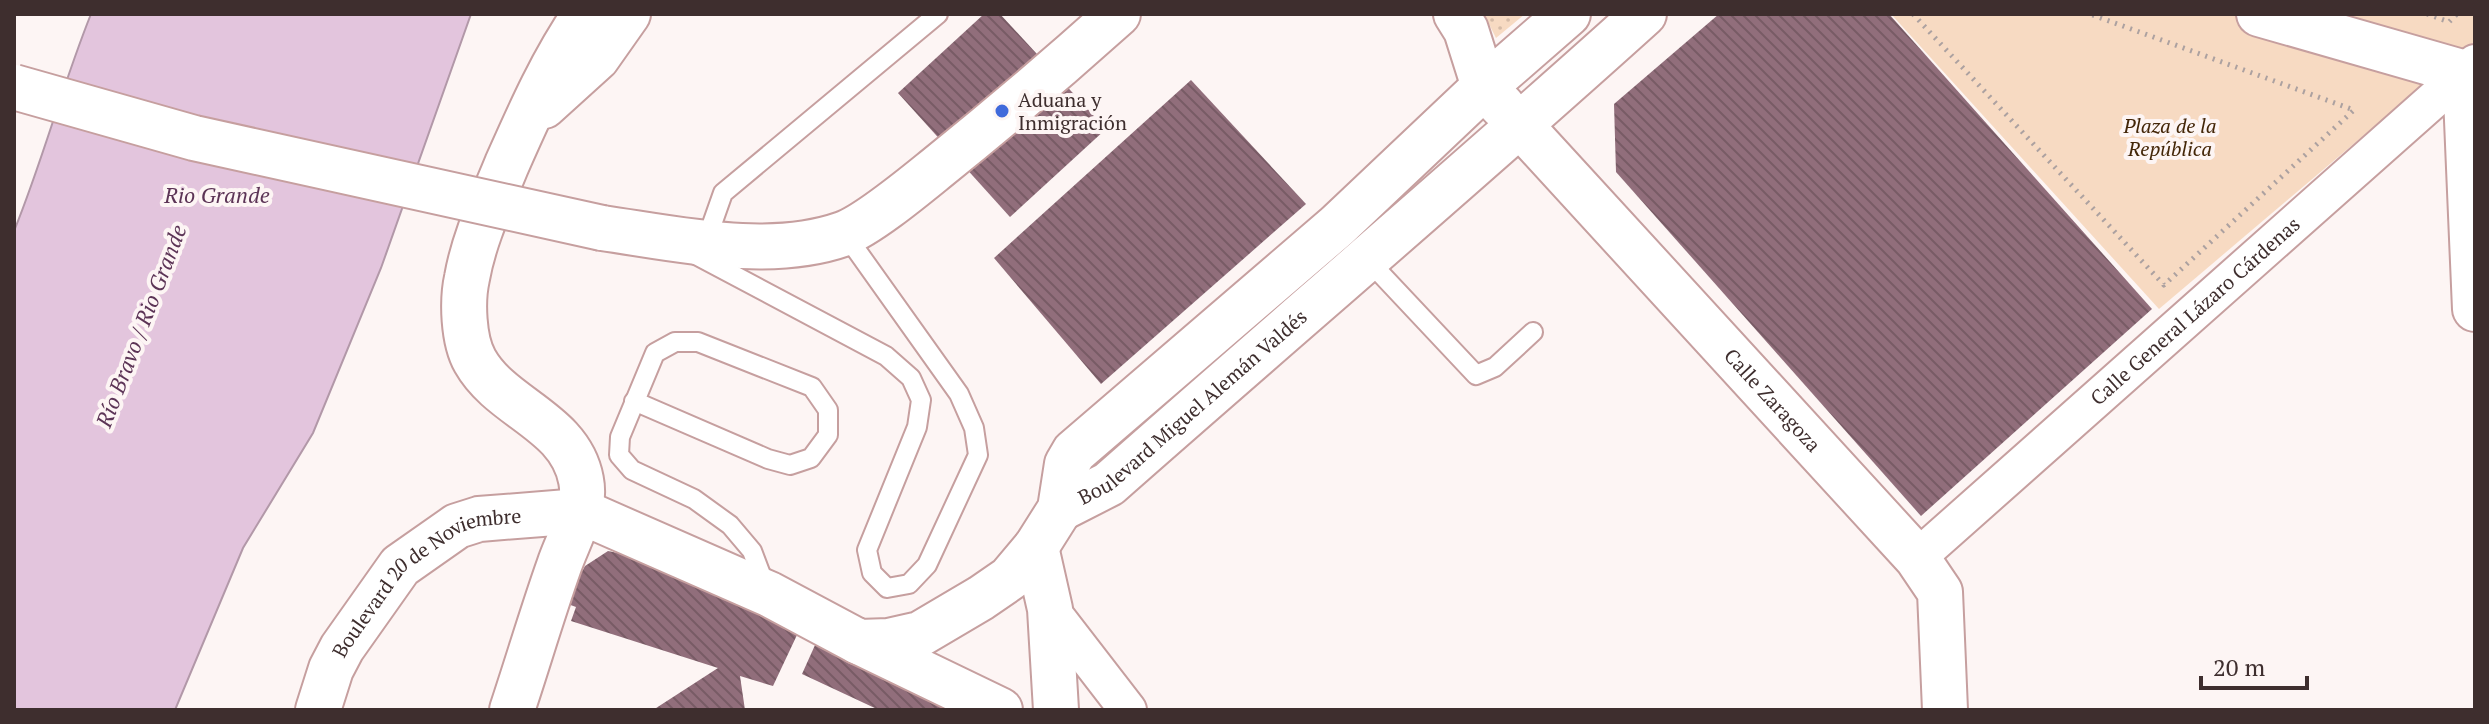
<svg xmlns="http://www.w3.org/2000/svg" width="2489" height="724" viewBox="0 0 2489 724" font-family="'PT Serif',serif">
<defs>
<pattern id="grass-dots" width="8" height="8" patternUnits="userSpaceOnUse" patternTransform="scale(2)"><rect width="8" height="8" fill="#f7dac2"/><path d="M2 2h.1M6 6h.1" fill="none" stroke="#d5bba7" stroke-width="1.8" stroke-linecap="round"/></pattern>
<pattern id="building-back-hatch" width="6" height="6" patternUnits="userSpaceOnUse" patternTransform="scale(2)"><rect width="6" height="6" fill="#916e7b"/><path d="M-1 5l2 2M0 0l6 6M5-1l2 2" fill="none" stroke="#785b65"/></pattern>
</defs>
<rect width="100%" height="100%" fill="#fdf5f4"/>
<!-- grass -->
<path fill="url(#grass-dots)" d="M1484,14H1525L1496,38Z"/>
<!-- green -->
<path fill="#f7dac2" d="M1891,14H2475V41L2159,309Z"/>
<!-- water -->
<path fill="#e3c5dd" stroke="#b298a8" stroke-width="2" d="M91,14H471L381,268L313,433L243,548L175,710H14V231C43,160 62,86 91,14Z"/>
<!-- building -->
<g fill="url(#building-back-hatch)">
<path d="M984,14H1000L1106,129L1010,217L898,93Z"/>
<path d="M1719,14H1889L2152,309L1921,516L1616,172L1614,104Z"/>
<path d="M1191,80L1306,204L1101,384L994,258Z"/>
<path d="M608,551L663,562L797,635L773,686L740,676L745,710H653L718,668L571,621L576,607L565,603L585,566Z"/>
<path d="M820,634L954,697L946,710H879L802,674Z"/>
</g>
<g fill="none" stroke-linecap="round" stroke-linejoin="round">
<!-- lane casing -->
<g stroke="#c69f9f" stroke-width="22">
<g id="lane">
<path d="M705,244L723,193L938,14"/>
<path d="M696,255L886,356L911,378L921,400L917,427L867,550L872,573L887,588L909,584L927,565L978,455L974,428L959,394L845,234"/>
<path d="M1366,258L1476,375L1495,367L1533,332"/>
<path d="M634,401L768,459L790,465L811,458L828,435V410L812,387L698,342H675L655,353L620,437L619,455L632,470L694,499L730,525L752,551L766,588"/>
</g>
</g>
<!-- street casing -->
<g stroke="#c69f9f" stroke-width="40">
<g id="street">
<path id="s1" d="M1917,558L2475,63"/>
<path d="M1050,609L1128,710"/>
</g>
</g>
<!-- secondary casing -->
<g stroke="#c69f9f" stroke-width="48">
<g id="secondary">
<path d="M2259,14L2465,73L2475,309"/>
<path id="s2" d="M1521,126L1917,558L1940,592L1945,710"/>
<path d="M1036,547L1050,609L1056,710"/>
</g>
</g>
<!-- primary casing -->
<g stroke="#c69f9f" stroke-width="48">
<g id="primary">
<path d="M1456,14L1466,30L1484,87L1503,107"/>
<path d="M544,106L597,58L628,14"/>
<path d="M602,228C678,239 769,260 843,234C868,225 916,185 937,168C999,118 1059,67 1118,14"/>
<path id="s3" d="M1060,509L1109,484C1287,327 1468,173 1644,14"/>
<path d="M859,642L1000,710"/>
<path id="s4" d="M318,710L331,669L342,648L400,566L457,526L479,519L580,511L769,594L859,642L889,641L920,634L981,598L1010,578L1036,547L1060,509L1067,464L1074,452L1337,226L1484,87L1568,14"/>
<path d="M512,710C528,662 542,614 559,566C568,539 587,510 581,480C570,421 502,409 475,361C463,340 462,300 467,278C474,238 492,201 507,164C530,112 553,60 585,14"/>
</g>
</g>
<!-- path -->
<g stroke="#aca1a0" stroke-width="5" stroke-dasharray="2 6" stroke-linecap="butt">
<path d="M1913,14L2164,285L2354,110L2090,14"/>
<path d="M2427,14L2449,22L2457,14"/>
</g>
<!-- lane -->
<use href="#lane" stroke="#fff" stroke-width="18"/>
<!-- street -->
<use href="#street" stroke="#fff" stroke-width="36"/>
<!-- secondary -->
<use href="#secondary" stroke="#fff" stroke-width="44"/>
<!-- primary -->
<use href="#primary" stroke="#fff" stroke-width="44"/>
<!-- primary-bridge casing -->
<g stroke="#c69f9f" stroke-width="48" stroke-linecap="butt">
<path id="primary-bridge" d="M14,87L194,138L602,228"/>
</g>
<!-- primary-bridge -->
<use href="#primary-bridge" stroke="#fff" stroke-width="44"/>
</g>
<!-- markers -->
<circle fill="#406adb" stroke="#fdf5f4" stroke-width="3" cx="1002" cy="111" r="8"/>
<g text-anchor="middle" stroke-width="8" stroke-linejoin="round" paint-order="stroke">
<!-- poi labels -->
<g font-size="20" fill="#3e2e2e" stroke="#fdf5f4" text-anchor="start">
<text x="1018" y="107">Aduana y<tspan x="1018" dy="23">Inmigración</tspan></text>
</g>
<!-- park labels -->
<g font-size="20" font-style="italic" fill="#432608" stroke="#fdf5f4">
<text x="2170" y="133">Plaza de la<tspan x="2170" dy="23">República</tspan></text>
</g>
<!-- street labels -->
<g font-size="20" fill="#3e2e2e" stroke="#fdf5f4">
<text dy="7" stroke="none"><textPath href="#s1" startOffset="372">Calle General Lázaro Cárdenas</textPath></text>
<text dy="7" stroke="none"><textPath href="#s2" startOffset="372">Calle Zaragoza</textPath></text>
<text dy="7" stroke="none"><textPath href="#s3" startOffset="168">Boulevard Miguel Alemán Valdés</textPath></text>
<text dy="7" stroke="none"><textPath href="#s4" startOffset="180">Boulevard 20 de Noviembre</textPath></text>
</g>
<!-- water labels -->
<g font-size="22" font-style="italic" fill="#5c3456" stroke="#fdf5f4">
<text x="217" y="203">Rio Grande</text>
<text transform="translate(141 326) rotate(-69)" y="8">Río Bravo / Rio Grande</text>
</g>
</g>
<!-- border -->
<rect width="2489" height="724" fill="none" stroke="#3e2e2e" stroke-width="32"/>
<!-- scale -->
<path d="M2201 676v12h106v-12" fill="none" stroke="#3e2e2e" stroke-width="4"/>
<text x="2213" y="676" font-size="24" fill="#3e2e2e" stroke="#fdf5f4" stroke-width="6" paint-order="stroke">20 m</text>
</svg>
